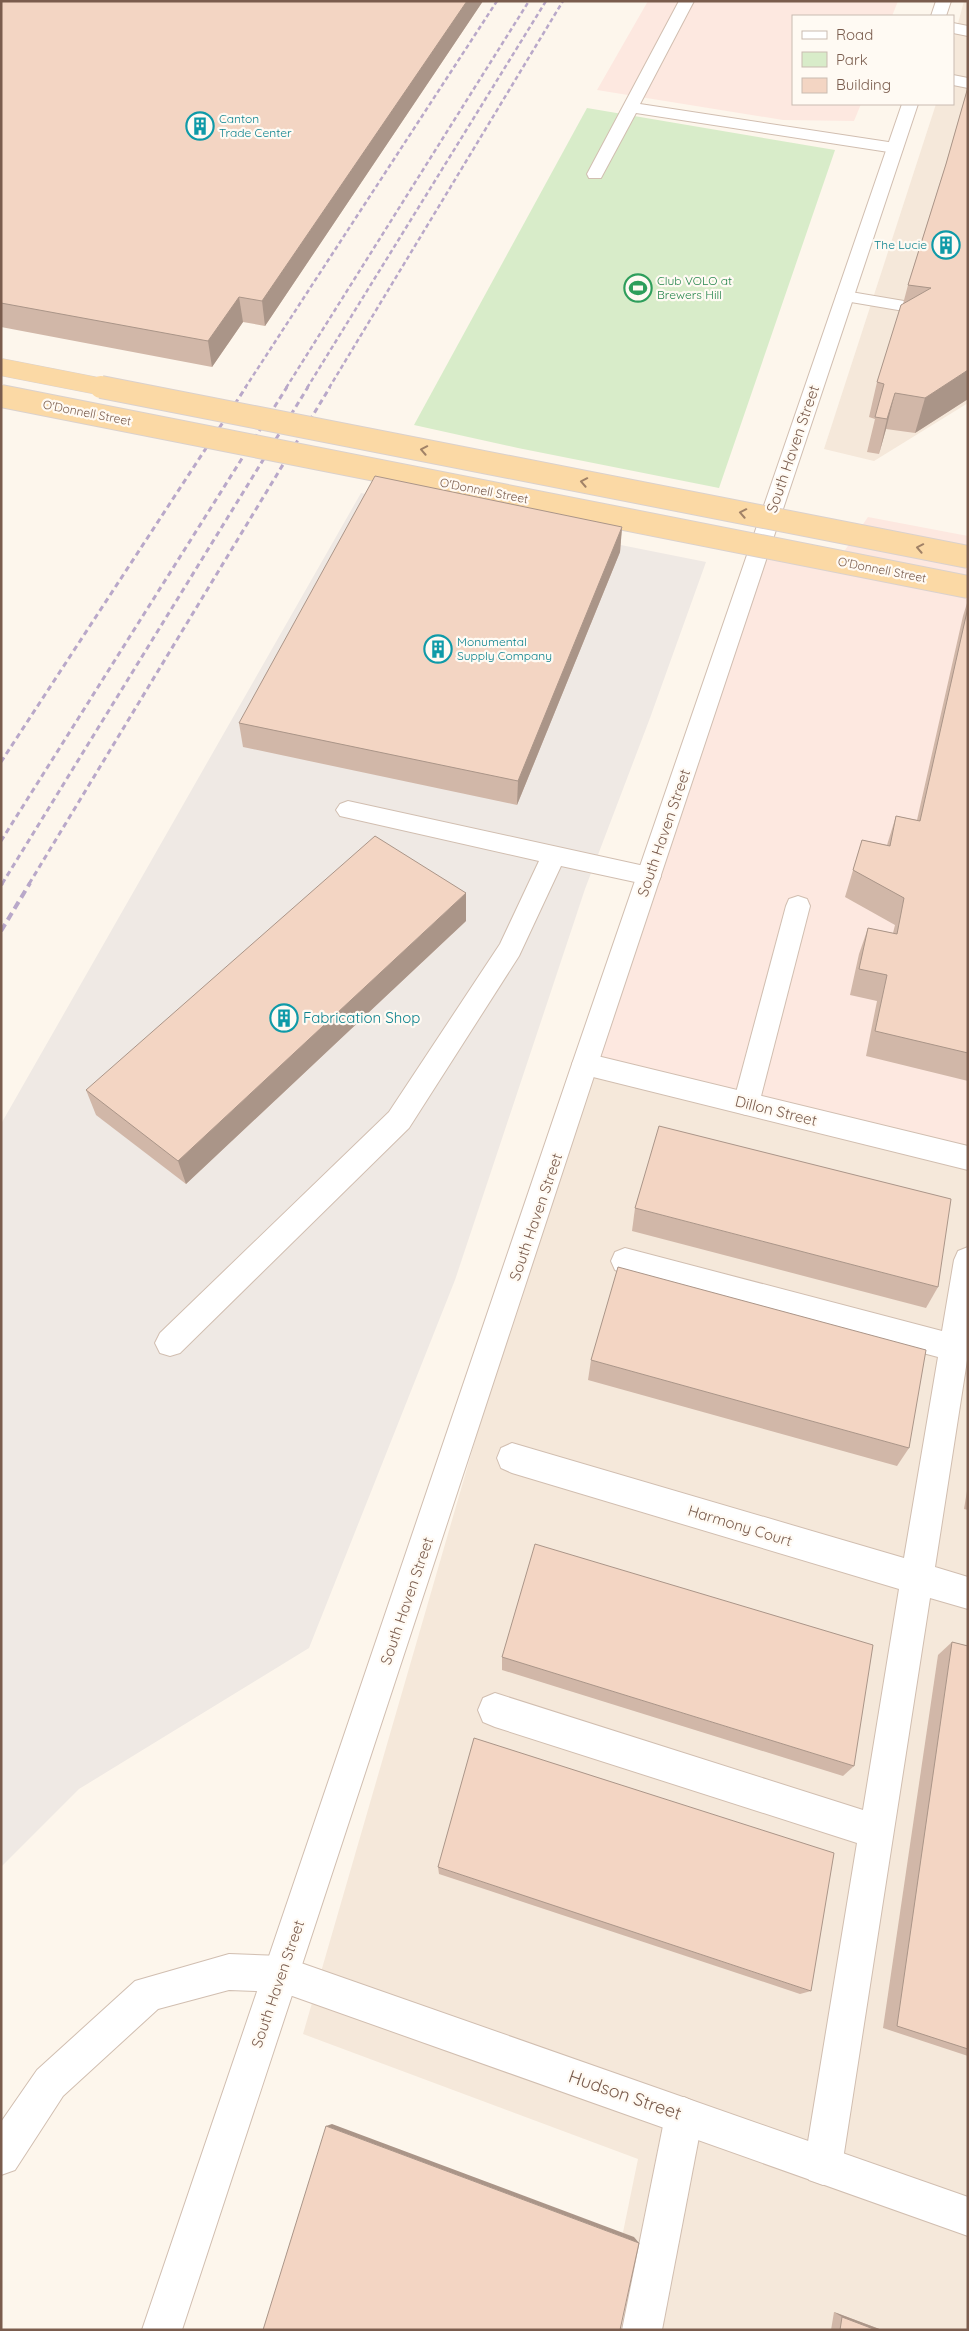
<svg xmlns="http://www.w3.org/2000/svg" width="969" height="2331" viewBox="0 0 969 2331" font-family="Quicksand,sans-serif">
<rect width="100%" height="100%" fill="#fdf6ec"/>
<!-- residential -->
<g fill="#f5e8da">
<path d="M964,1H968V403L874,461L824,449L936,104H953V42Z"/>
<path d="M586,1058L968,1153V2330H603L638,2159L303,2034Z"/>
</g>
<!-- commercial -->
<g fill="#fde8e0">
<path d="M648,1H898L892,16H793V104H861L854,121L783,120L597,90Z"/>
<path d="M868,517L968,536V1153L586,1058L772,543L843,553Z"/>
</g>
<!-- industrial -->
<path fill="#efe9e4" d="M361,493L706,562L650,718L585,889L455,1280L309,1648L79,1789L1,1867V1124Z"/>
<!-- green -->
<path fill="#d8ecc9" d="M587,108L835,150L719,488L518,448L414,425Z"/>
<g fill="none" stroke-linecap="round" stroke-linejoin="round">
<!-- service casing -->
<g stroke="#d1beb0" stroke-width="2">
<g id="service">
<path d="M679,1H694L640,104L895,143L901,144L903,148L901,152L895,153L636,113L601,178H589L587,174Z"/>
<path d="M953,23L968,26V36L953,33Z"/>
<path d="M953,75L968,78V88L953,85Z"/>
<path d="M845,291L904,301L910,302L913,306L910,310L904,311L839,300L836,296L839,292Z"/>
<path d="M348,801L649,867L658,869L661,876L658,883L649,885L561,866L519,956L409,1128L180,1353L170,1356L160,1353L155,1343L160,1333L389,1112L500,944L539,861L340,816L336,810L340,804Z"/>
<path d="M798,896L807,899L810,906L759,1104L755,1112L746,1115L737,1112L733,1104L786,906L789,899Z"/>
<path d="M968,1247V1354L935,1567L968,1577V1609L930,1598L842,2166L837,2180L823,2185L809,2180L804,2166L857,1843L495,1727L483,1722L478,1710L483,1698L495,1693L863,1810L899,1589L512,1473L501,1468L497,1458L501,1448L512,1443L904,1558L938,1357L625,1274L615,1270L611,1261L615,1252L625,1248L942,1331L954,1260L958,1251Z"/>
<path d="M229,1954L281,1956L294,1961L299,1974L294,1987L281,1992L229,1990L158,2009L63,2096L15,2170L1,2175V2122L37,2070L135,1981Z"/>
<path d="M684,2097L697,2103L703,2116L662,2330H622L665,2116L671,2103Z"/>
</g>
</g>
<!-- minor casing -->
<g stroke="#d1beb0" stroke-width="2">
<g id="minor">
<path d="M585,1053L968,1146V1170L585,1075L576,1072L572,1064L576,1056Z"/>
<path d="M281,1956L968,2197V2236L281,1992L268,1987L263,1974L268,1961Z"/>
</g>
</g>
<!-- tertiary casing -->
<g stroke="#d1beb0" stroke-width="2">
<g id="tertiary">
<path d="M936,1H951L946,16H931Z"/>
<path d="M902,104H918L598,1064L182,2330H142L572,1064Z"/>
</g>
</g>
<!-- service -->
<use href="#service" fill="#fff" fill-rule="evenodd"/>
<!-- minor -->
<use href="#minor" fill="#fff" fill-rule="evenodd"/>
<!-- tertiary -->
<use href="#tertiary" fill="#fff" fill-rule="evenodd"/>
<!-- rail-far2 -->
<g stroke="#b9a8c9" stroke-width="2.5" stroke-dasharray="4.5 3" stroke-linecap="butt">
<path d="M245,388L497,1"/>
<path d="M286,388L529,1"/>
<path d="M307,388L546,1"/>
<path d="M329,388L563,1"/>
</g>
<!-- rail-far1 -->
<g stroke="#b9a8c9" stroke-width="3" stroke-dasharray="5.5 4" stroke-linecap="butt">
<path d="M1,762L246,387"/>
<path d="M1,841L287,387"/>
<path d="M2,884L308,387"/>
<path d="M29,884L330,387"/>
</g>
<!-- rail -->
<g stroke="#b9a8c9" stroke-width="4" stroke-dasharray="8 5" stroke-linecap="butt">
<path d="M1,885L2,883"/>
<path d="M1,931L30,883"/>
</g>
<!-- primary-bridge-far1 casing -->
<g stroke="#dad1cd" stroke-width="18" stroke-linecap="butt">
<path id="primary-bridge-far1" d="M1,367L108,388"/>
</g>
<!-- primary-bridge casing -->
<g stroke="#dad1cd" stroke-width="24" stroke-linecap="butt">
<g id="primary-bridge">
<path d="M101,387L968,557"/>
<path d="M1,396L968,587"/>
</g>
</g>
<!-- primary-bridge-far1 -->
<use href="#primary-bridge-far1" stroke="#fbd9a5" stroke-width="17"/>
<!-- primary-bridge -->
<use href="#primary-bridge" stroke="#fbd9a5" stroke-width="22"/>
</g>
<!-- wall -->
<g fill="#d1b7a8">
<path d="M1,1H483L265,326L243,322L212,367L1,327Z"/>
<path d="M968,87V399L915,433L886,429L879,454L867,452L875,419L869,417L877,382L903,304L908,285L946,164Z"/>
<path d="M622,527L620,552L517,805L243,747L239,723Z"/>
<path d="M968,600V1081L866,1056L877,1001L850,995L859,954L868,928L893,933L895,925L845,897L862,840L887,845L896,816L917,820L963,616Z"/>
<path d="M466,921L186,1184L96,1115L86,1090Z"/>
<path d="M635,1208L938,1287L926,1308L632,1231Z"/>
<path d="M591,1360L909,1448L897,1466L588,1380Z"/>
<path d="M968,1485V1510L964,1509Z"/>
<path d="M952,1642L968,1646V2056L883,2028L938,1655Z"/>
<path d="M502,1657L854,1766L843,1776L502,1670Z"/>
<path d="M438,1867L811,1991L800,1994L439,1874Z"/>
<path d="M834,2312L882,2330H831Z"/>
</g>
<!-- shaded-wall -->
<g fill="#aa9588">
<path d="M467,1H483L265,326L262,301Z"/>
<path d="M239,297L243,322L212,367L208,341Z"/>
<path d="M968,370V399L915,433L925,398Z"/>
<path d="M895,393L886,429L879,454L887,419Z"/>
<path d="M622,527L620,552L517,805L518,781Z"/>
<path d="M466,893V921L186,1184L178,1161Z"/>
<path d="M332,2124L634,2237L639,2243L326,2126Z"/>
<path d="M834,2312L882,2330H876L842,2317Z"/>
</g>
<!-- building -->
<g fill="#f3d5c3" stroke="#aa9588">
<path d="M1,1H467L262,301L239,297L208,341L1,303Z"/>
<path d="M968,87V370L925,398L895,393L887,419L875,417L884,384L877,382L901,305L931,288L908,285L946,164Z"/>
<path d="M375,476L622,527L518,781L239,723Z"/>
<path d="M968,607V1053L875,1031L887,975L859,969L868,928L897,934L904,898L853,870L862,840L890,846L896,816L920,821Z"/>
<path d="M375,836L466,893L178,1161L86,1090Z"/>
<path d="M659,1126L951,1199L938,1287L635,1208Z"/>
<path d="M618,1267L926,1350L909,1448L591,1360Z"/>
<path d="M535,1544L873,1645L854,1766L502,1657Z"/>
<path d="M952,1642L968,1646V2049L897,2026Z"/>
<path d="M474,1738L834,1853L811,1991L438,1867Z"/>
<path d="M326,2126L639,2243L620,2330H263Z"/>
<path d="M842,2317L876,2330H840Z"/>
</g>
<!-- one-way arrows -->
<defs><path id="oneway-chevron" d="M-2-3.5L2.5 0L-2 3.5" fill="none" stroke-width="1.6" stroke-linecap="round" stroke-linejoin="round" transform="scale(1.25)"/></defs>
<g stroke="#a18267">
<use href="#oneway-chevron" transform="translate(424 450) rotate(-169)"/>
<use href="#oneway-chevron" transform="translate(584 482) rotate(-169)"/>
<use href="#oneway-chevron" transform="translate(743 513) rotate(-169)"/>
<use href="#oneway-chevron" transform="translate(920 548) rotate(-169)"/>
</g>
<!-- icons -->
<defs>
<g id="building-ring" transform="scale(1.4375)"><circle r="9.5" fill="#fffaf3" stroke="#0f9aa8" stroke-width="1.5"/><path d="M-4-6H4V6H1V3H-1V6H-4ZM-2.5-4.3h1.7v1.8h-1.7ZM.8-4.3h1.7v1.8H.8ZM-2.5-1h1.7V.8h-1.7ZM.8-1h1.7V.8H.8Z" fill="#0f9aa8"/></g>
<g id="stadium-ring" transform="scale(1.4375)"><circle r="9.5" fill="#fffaf3" stroke="#2e9e5b" stroke-width="1.5"/><path d="M0-5a6.5 5 0 1 0 0 10a6.5 5 0 1 0 0-10ZM-3.5-1.8h7v3.6h-7Z" fill="#2e9e5b"/></g>
</defs>
<g fill-rule="evenodd">
<use href="#building-ring" x="200" y="126"/>
<use href="#building-ring" x="946" y="245"/>
<use href="#stadium-ring" x="638" y="288"/>
<use href="#building-ring" x="438" y="649"/>
<use href="#building-ring" x="284" y="1018"/>
</g>
<g text-anchor="middle" stroke-width="4.5" stroke-linejoin="round" paint-order="stroke">
<!-- far-culture labels -->
<g font-size="12" fill="#0d838f" stroke="#fffaf3" text-anchor="start">
<text x="219" y="123">Canton<tspan x="219" dy="14">Trade Center</tspan></text>
<text x="927" y="249" text-anchor="end">The Lucie</text>
<text x="457" y="646">Monumental<tspan x="457" dy="14">Supply Company</tspan></text>
</g>
<!-- far-leisure labels -->
<g font-size="12" fill="#27864d" stroke="#fffaf3" text-anchor="start">
<text x="657" y="285">Club VOLO at<tspan x="657" dy="14">Brewers Hill</tspan></text>
</g>
<!-- far-street labels -->
<g font-size="12" fill="#7a5c4d" stroke="#fffaf3">
<text transform="translate(87 413) rotate(11)" y="4">O'Donnell Street</text>
<text transform="translate(484 491) rotate(11)" y="4">O'Donnell Street</text>
<text transform="translate(882 570) rotate(11)" y="4">O'Donnell Street</text>
</g>
<!-- street labels -->
<g font-size="15" fill="#7a5c4d" stroke="#fffaf3">
<text transform="translate(793 449) rotate(-71)" y="5">South Haven Street</text>
<text transform="translate(664 833) rotate(-71)" y="5">South Haven Street</text>
<text transform="translate(776 1111) rotate(14)" y="5">Dillon Street</text>
<text transform="translate(536 1217) rotate(-71)" y="5">South Haven Street</text>
<text transform="translate(740 1526) rotate(17)" y="5">Harmony Court</text>
<text transform="translate(407 1601) rotate(-71)" y="5">South Haven Street</text>
<text transform="translate(278 1984) rotate(-71)" y="5">South Haven Street</text>
</g>
<!-- culture labels -->
<g font-size="15" fill="#0d838f" stroke="#fffaf3" text-anchor="start">
<text x="303" y="1023">Fabrication Shop</text>
</g>
<!-- near-street labels -->
<g font-size="18" fill="#7a5c4d" stroke="#fffaf3">
<text transform="translate(625 2095) rotate(19)" y="6">Hudson Street</text>
</g>
</g>
<!-- border -->
<rect width="969" height="2331" fill="none" stroke="#7a5c4d" stroke-width="5"/>
<!-- legend -->
<rect x="792" y="15" width="162" height="90" fill="#fffaf3" stroke="#cabbb1"/>
<rect x="802" y="31" width="25" height="8" fill="#ffffff" stroke="#cabbb1"/>
<text x="836" y="40" font-size="15" fill="#7a5c4d">Road</text>
<rect x="802" y="52" width="25" height="15" fill="#d8ecc9" stroke="#cabbb1"/>
<text x="836" y="65" font-size="15" fill="#7a5c4d">Park</text>
<rect x="802" y="78" width="25" height="15" fill="#f3d5c3" stroke="#cabbb1"/>
<text x="836" y="90" font-size="15" fill="#7a5c4d">Building</text>
</svg>
